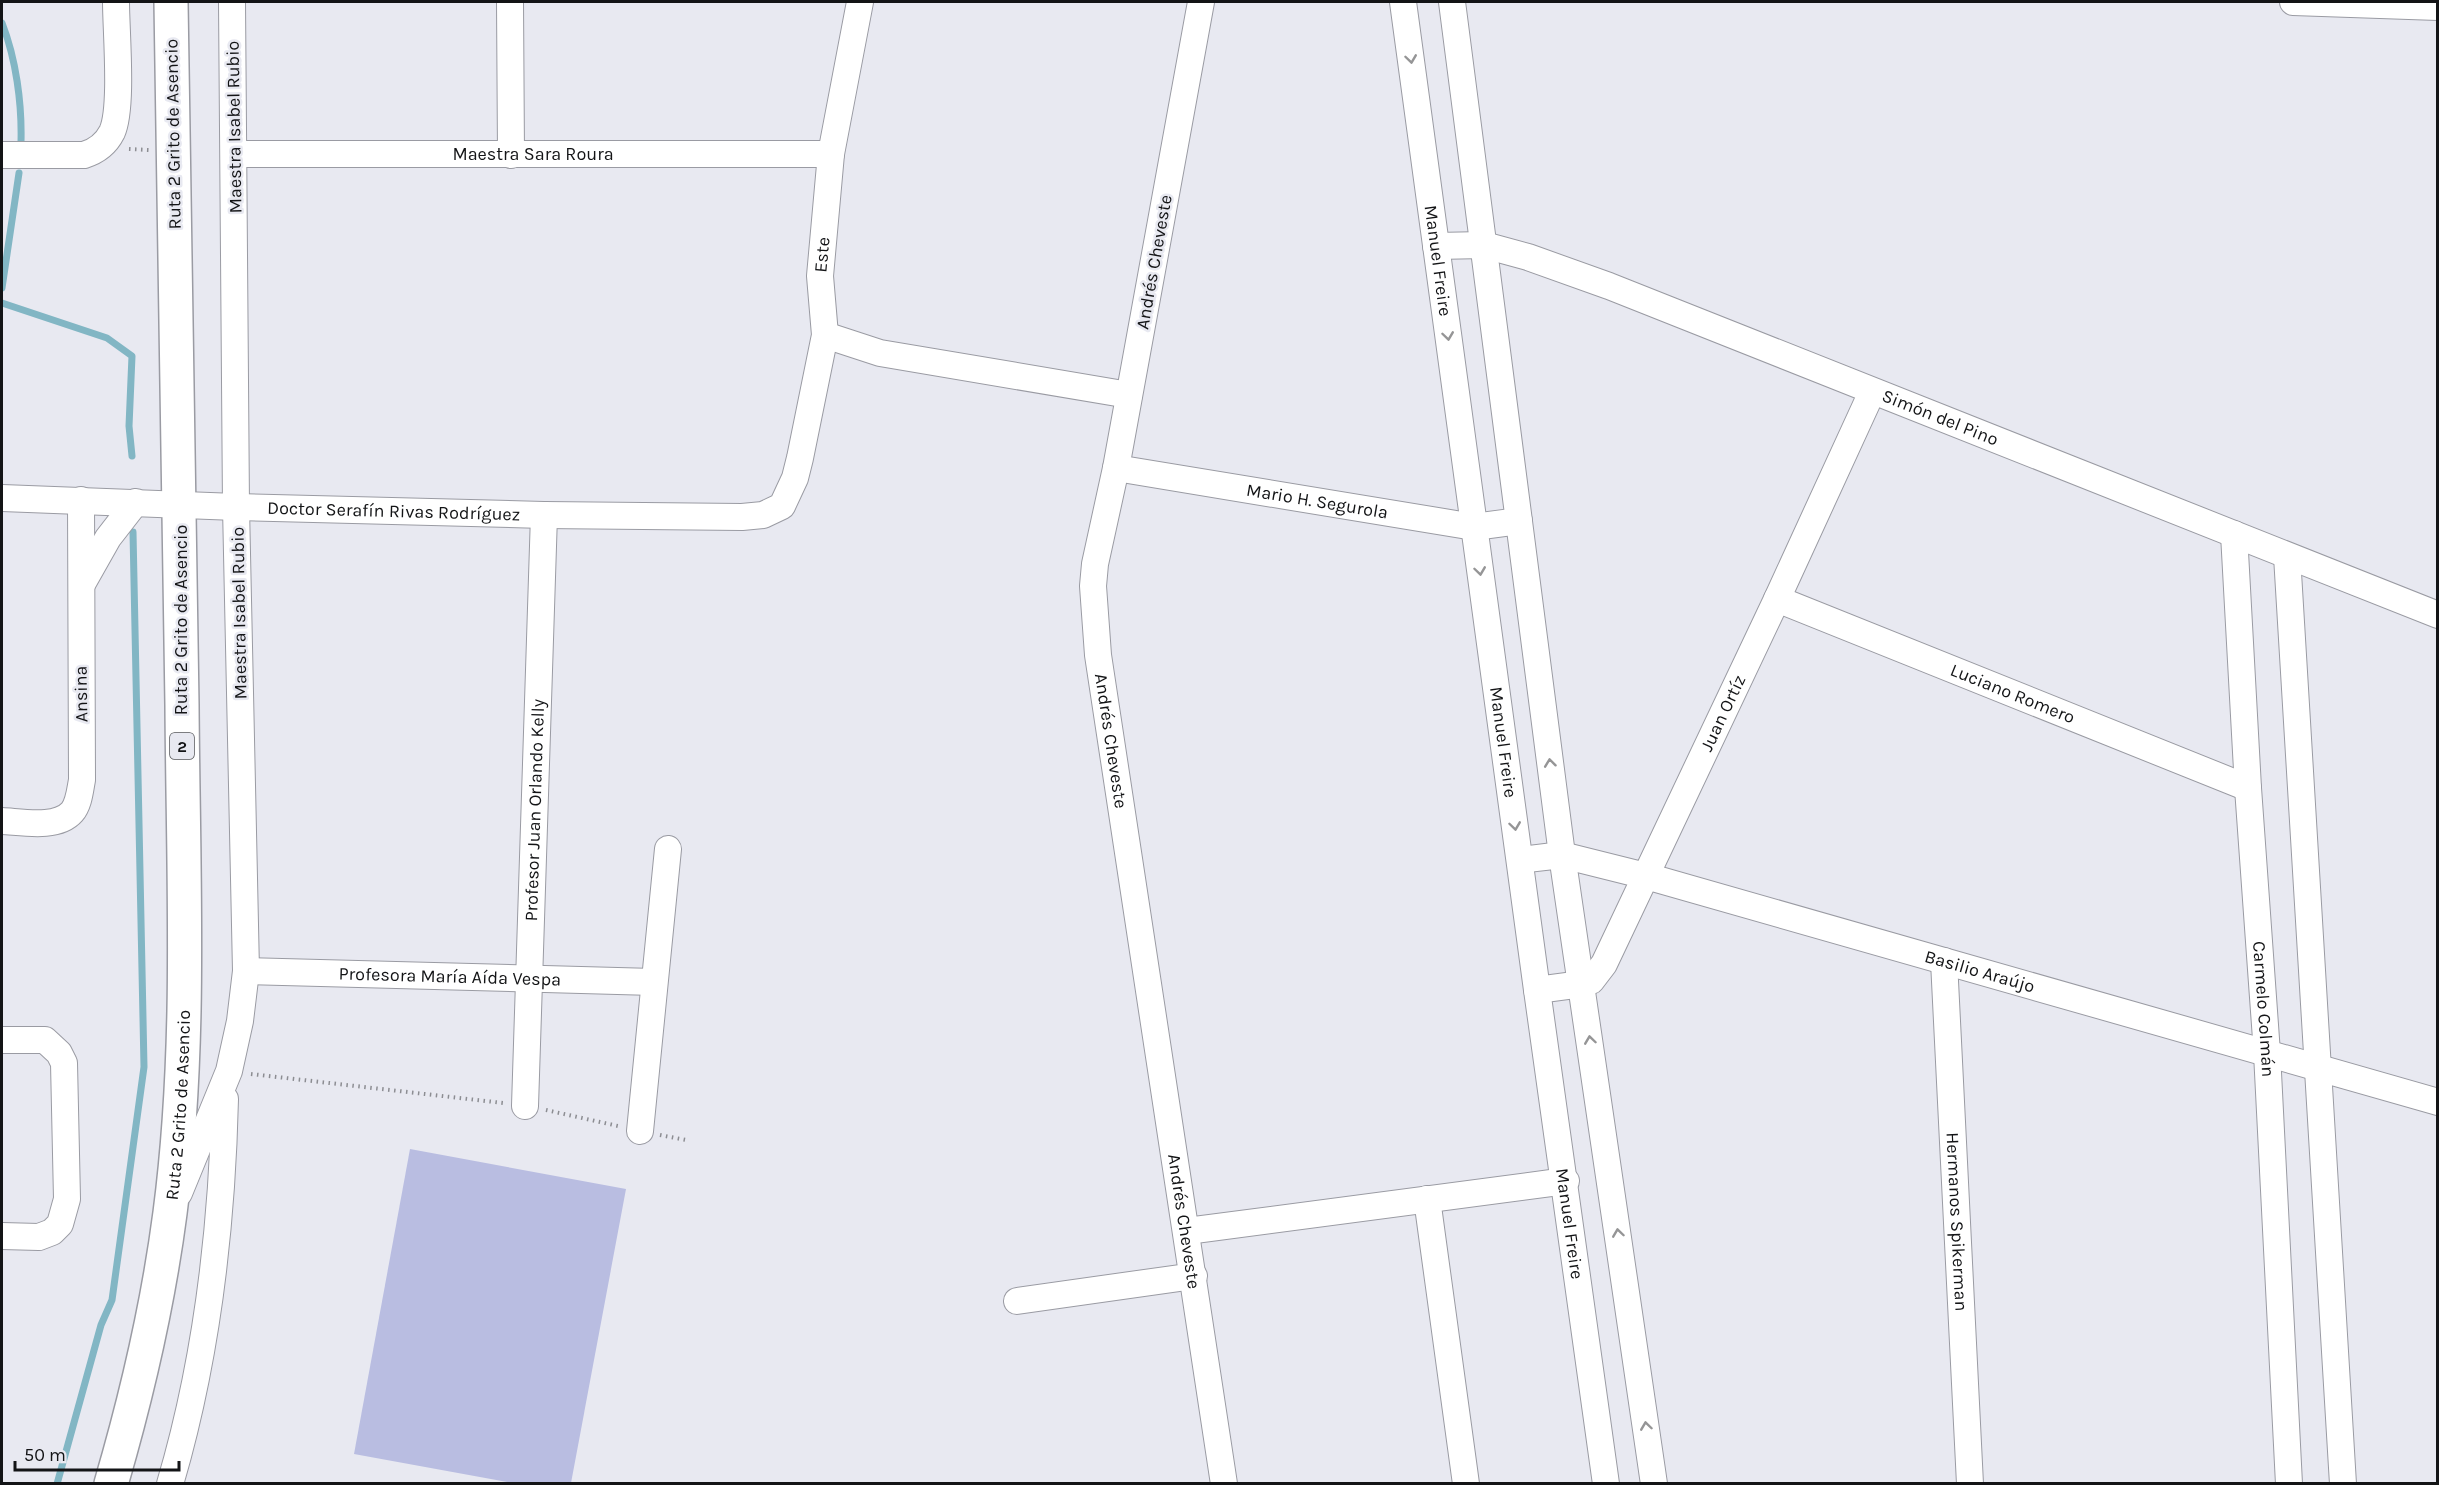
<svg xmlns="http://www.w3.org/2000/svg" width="2439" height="1485" viewBox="0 0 2439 1485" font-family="Karla,sans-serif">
<rect width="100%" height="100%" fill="#e8e9f1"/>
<!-- green -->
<path fill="#b9bde1" d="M410,1149L626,1189L571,1483H513L354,1454Z"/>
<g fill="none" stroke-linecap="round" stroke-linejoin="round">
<!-- stream -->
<g stroke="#82b6c4" stroke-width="7">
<path d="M2,23C16,59 22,103 21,142"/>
<path d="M2,288L19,173"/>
<path d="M2,303L107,338L132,356L129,426L132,456"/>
<path d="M57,1484L101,1325L112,1300L144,1067L133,532"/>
</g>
<!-- street casing -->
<g stroke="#9a9ba3" stroke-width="28">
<g id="street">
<path d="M510,2L511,155"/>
<path id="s1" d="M1201,2L1116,468L1095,564L1093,586L1098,655L1224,1484"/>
<path id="s2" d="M1403,2L1537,990L1606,1484"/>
<path d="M1452,2L1562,855L1654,1484"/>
<path d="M2293,2L2438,7"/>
<path id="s3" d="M235,154H831"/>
<path d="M2,155H84C97,151 106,144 112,132C123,108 116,31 116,2"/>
<path id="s4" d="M1436,246L1484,245L1528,257L1609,286L2438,615"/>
<path d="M825,335L880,353L1129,395"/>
<path id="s5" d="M1116,468L1474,527L1519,521"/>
<path id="s6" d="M2,498L236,507L544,515L742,517L763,515L782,506L795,478L800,458L825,335L820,276L831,154L860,2"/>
<path id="s7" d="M2234,534L2248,788L2267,1053L2289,1484"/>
<path d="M2287,556L2343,1484"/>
<path d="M82,584L108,538L136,502"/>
<path id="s8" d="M1777,599L2248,788"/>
<path d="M2,821C22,822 57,829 72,812C79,804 80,790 82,780L81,500"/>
<path id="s9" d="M1520,860L1562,855L1646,876L2438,1102"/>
<path id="s10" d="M1944,961L1970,1484"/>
<path id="s11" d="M246,971L654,982"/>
<path id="s12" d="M1537,990L1582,984L1591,981L1604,964L1777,599L1872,392"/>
<path d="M2,1040H45L59,1053L64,1063L67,1199L60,1224L52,1232L39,1237L2,1236"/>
<path id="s13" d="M525,1106L544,515"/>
<path d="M640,1131L668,849"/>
<path d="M179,1193L229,1071L240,1021L246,971L236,507L232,2"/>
<path d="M1427,1199L1466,1484"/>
<path d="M1187,1231L1566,1181"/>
<path d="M1017,1301L1194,1276"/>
<path d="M170,1484C207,1359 222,1228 225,1099"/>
</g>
</g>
<!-- highway casing -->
<g stroke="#9a9ba3" stroke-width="36">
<g id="highway">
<path id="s14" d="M111,1484C137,1395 158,1305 170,1213C192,1045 183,874 182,705C180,470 175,236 171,2"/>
</g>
</g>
<!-- path -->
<g stroke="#8c8d92" stroke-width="4" stroke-dasharray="1.5 4.5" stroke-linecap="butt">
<path d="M129,149L149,150"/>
<path d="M251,1074L503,1103"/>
<path d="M546,1110L618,1126"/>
<path d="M660,1135L686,1140"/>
</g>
<!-- street -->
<use href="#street" stroke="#fff" stroke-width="26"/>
<!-- highway -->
<use href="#highway" stroke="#fff" stroke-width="33"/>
</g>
<!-- one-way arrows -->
<defs><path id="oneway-chevron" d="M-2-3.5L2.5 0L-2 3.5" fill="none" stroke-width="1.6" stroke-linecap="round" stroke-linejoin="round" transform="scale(1.5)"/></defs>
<g stroke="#959596">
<use href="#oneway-chevron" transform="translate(1411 59) rotate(82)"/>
<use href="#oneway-chevron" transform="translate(1448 336) rotate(82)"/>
<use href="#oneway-chevron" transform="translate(1480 571) rotate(82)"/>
<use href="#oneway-chevron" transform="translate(1550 763) rotate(-97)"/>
<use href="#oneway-chevron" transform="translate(1515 826) rotate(82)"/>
<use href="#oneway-chevron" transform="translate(1590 1040) rotate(-98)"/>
<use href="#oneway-chevron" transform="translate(1618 1233) rotate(-98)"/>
<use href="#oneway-chevron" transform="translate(1646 1426) rotate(-98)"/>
</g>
<g text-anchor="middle" stroke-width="5" stroke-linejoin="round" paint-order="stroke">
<!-- shield labels -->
<rect fill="#e8e9f1" stroke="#535458" stroke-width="1.5" x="170" y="733" width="24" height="26" rx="4.5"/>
<g font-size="16" font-weight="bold" fill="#131416">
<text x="182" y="752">2</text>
</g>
<!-- street labels -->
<g font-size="18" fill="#131416" stroke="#e8e9f1">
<text transform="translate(234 127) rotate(-91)" y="6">Maestra Isabel Rubio</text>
<text transform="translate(173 134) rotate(-91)" y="6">Ruta 2 Grito de Asencio</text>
<text dy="6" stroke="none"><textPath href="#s3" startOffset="298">Maestra Sara Roura</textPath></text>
<text dy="6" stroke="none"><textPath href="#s6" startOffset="1040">Este</textPath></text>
<text dy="6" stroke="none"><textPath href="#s2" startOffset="261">Manuel Freire</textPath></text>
<text transform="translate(1154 262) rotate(-80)" y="6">Andrés Cheveste</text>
<text dy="6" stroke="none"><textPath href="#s4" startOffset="536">Simón del Pino</textPath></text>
<text dy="6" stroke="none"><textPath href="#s5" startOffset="204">Mario H. Segurola</textPath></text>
<text dy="6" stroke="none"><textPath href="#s6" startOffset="392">Doctor Serafín Rivas Rodríguez</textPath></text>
<text transform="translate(239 613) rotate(-91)" y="6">Maestra Isabel Rubio</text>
<text transform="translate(181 620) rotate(-90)" y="6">Ruta 2 Grito de Asencio</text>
<text dy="6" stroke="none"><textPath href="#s8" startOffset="254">Luciano Romero</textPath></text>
<text transform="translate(81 694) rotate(-91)" y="6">Ansina</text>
<text dy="6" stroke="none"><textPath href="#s12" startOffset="354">Juan Ortíz</textPath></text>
<text dy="6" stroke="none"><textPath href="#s1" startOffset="750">Andrés Cheveste</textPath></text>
<text dy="6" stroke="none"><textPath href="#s2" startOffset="747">Manuel Freire</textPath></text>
<text dy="6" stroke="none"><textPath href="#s13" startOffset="296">Profesor Juan Orlando Kelly</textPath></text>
<text dy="6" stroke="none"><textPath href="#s9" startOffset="476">Basilio Araújo</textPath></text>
<text dy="6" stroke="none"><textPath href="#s11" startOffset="204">Profesora María Aída Vespa</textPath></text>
<text dy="6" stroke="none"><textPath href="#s7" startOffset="476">Carmelo Colmán</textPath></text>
<text dy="6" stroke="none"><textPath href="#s14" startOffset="386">Ruta 2 Grito de Asencio</textPath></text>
<text dy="6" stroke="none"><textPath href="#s1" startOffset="1236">Andrés Cheveste</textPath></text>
<text dy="6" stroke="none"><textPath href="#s10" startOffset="261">Hermanos Spikerman</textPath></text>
<text dy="6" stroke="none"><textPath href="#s2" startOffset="1233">Manuel Freire</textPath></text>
</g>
</g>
<!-- border -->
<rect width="2439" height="1485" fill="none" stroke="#131416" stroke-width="6"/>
<!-- scale -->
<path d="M15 1461v9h164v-9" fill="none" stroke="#131416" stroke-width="3"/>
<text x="24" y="1461" font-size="18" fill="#131416" stroke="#e8e9f1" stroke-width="4.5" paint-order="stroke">50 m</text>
</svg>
